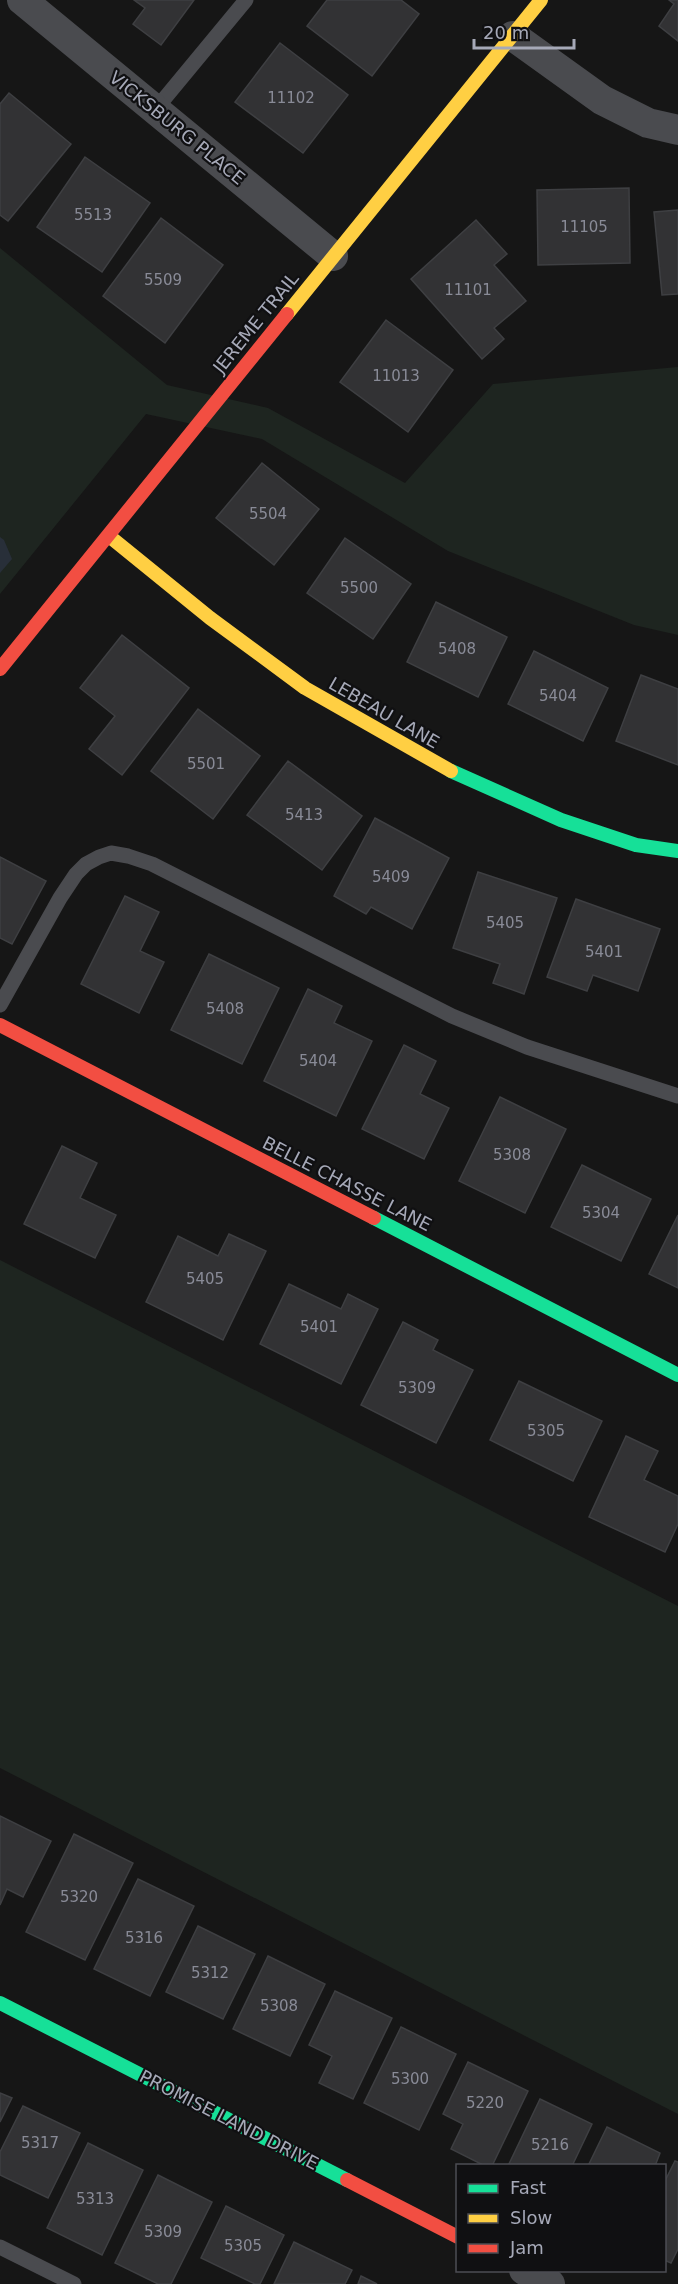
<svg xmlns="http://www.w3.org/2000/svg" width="678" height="2284" viewBox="0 0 678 2284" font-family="'DejaVu Sans',sans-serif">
<rect width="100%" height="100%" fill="#161616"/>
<!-- green -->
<g fill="#1e2520">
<path d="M0,248L167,385L268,408L405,483L493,384L678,367V635L634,625L448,551L262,439L146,414L0,594Z"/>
<path d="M0,1260L678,1606V2114L0,1768Z"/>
</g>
<!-- water -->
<path fill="#282f39" d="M0,537L4,540L12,559L0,573Z"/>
<!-- building -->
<g fill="#323234" stroke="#3e3f42" stroke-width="1.5">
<path d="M134,0H194L161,45L133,24L145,8Z"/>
<path d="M327,0H401L419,14L372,76L307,26Z"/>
<path d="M669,0H678V41L659,26L674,4Z"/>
<path d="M280,43L348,95L303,153L235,102Z"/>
<path d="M9,93L71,144L8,221L0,215V104Z"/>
<path d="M85,157L150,203L102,272L37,227Z"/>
<path d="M629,188L630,263L538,265L537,190Z"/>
<path d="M678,210V294L662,295L654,212Z"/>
<path d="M161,218L223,265L165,343L103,296Z"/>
<path d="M476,220L507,254L494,265L526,301L494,328L504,339L482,359L411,279Z"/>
<path d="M386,320L453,370L408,432L340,382Z"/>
<path d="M262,463L319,509L274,565L216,518Z"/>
<path d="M345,538L411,584L373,639L307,593Z"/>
<path d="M436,602L507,637L478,697L407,662Z"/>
<path d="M122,635L189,688L122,775L89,749L115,716L80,688Z"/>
<path d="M534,651L608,688L583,741L508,704Z"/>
<path d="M641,675L678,689V765L616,741Z"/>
<path d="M198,709L260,756L213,819L151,771Z"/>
<path d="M288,761L362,816L322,870L247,815Z"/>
<path d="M375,818L449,858L412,929L371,907L366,914L334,896Z"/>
<path d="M0,857L46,881L12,944L0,938Z"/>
<path d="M478,872L557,898L524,994L493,983L500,964L453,948Z"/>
<path d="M125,896L159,912L140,951L164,962L139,1013L81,984Z"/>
<path d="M576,899L660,929L638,991L593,975L587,991L547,977Z"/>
<path d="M209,954L279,988L242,1064L171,1030Z"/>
<path d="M308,989L342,1006L334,1023L372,1041L336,1116L264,1081Z"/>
<path d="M404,1045L436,1061L420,1094L449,1108L424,1159L362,1129Z"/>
<path d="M500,1097L566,1129L525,1213L459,1181Z"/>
<path d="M62,1146L97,1163L80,1198L116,1215L95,1258L24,1224Z"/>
<path d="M582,1165L651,1199L621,1261L551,1227Z"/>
<path d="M678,1215V1288L649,1274Z"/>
<path d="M229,1234L266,1251L223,1340L146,1302L178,1236L218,1256Z"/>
<path d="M289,1284L341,1309L348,1294L378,1309L341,1384L260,1344Z"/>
<path d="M403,1322L438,1340L433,1350L473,1370L436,1443L361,1405Z"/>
<path d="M519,1381L602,1421L573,1481L490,1440Z"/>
<path d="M626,1436L658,1451L644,1480L678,1496V1524L665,1552L589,1517Z"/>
<path d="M0,1816L51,1841L23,1897L7,1889L0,1905Z"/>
<path d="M74,1834L133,1863L85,1960L26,1932Z"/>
<path d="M138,1879L194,1906L150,1996L94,1969Z"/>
<path d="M198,1926L255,1954L223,2019L166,1992Z"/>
<path d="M268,1956L325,1984L290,2056L233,2029Z"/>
<path d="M335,1991L392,2018L353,2099L319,2083L332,2056L309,2045Z"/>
<path d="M401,2027L456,2054L419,2130L364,2103Z"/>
<path d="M468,2062L528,2091L492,2166H485L451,2149L463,2124L443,2114Z"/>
<path d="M0,2093L12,2098L0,2122Z"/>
<path d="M540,2099L592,2124L572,2166H508Z"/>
<path d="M23,2106L80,2133L48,2198L0,2175V2152Z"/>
<path d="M607,2127L660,2153L655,2166H588Z"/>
<path d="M88,2143L143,2170L102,2255L47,2228Z"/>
<path d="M675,2161L678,2162V2249L671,2263L664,2260V2183Z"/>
<path d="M158,2175L212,2202L171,2284H158L115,2263Z"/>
<path d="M226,2206L284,2235L260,2284H255L201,2258Z"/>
<path d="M294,2242L352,2270L345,2284H274Z"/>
<path d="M361,2276L377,2284H358Z"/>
</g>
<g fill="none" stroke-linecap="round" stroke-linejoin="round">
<!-- lane -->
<g stroke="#4a4b4f" stroke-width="15">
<path d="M155,110L246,0"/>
<path d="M0,1005L60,898L76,874L86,864L99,857L111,853L128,856L152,864L452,1016L527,1047L678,1096"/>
<path d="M0,2247L74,2284"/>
</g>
<!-- street -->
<g stroke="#4a4b4f" stroke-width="30">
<path d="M22,0L333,256"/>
<path d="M513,36L602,100L648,123L678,130"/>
<path d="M524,2270L550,2284"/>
</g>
<!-- fast -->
<g stroke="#16e098" stroke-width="14">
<path d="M451,771L561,820L636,845L678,851"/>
<path d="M374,1218L678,1375"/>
<path d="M0,2003L347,2180"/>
</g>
<!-- slow -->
<g stroke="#ffcf43" stroke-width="14">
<path d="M287,314L541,0"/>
<path d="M109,536L210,618L305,688L451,771"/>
</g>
<!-- jam -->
<g stroke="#f24e42" stroke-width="14">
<path d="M0,669L287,314"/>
<path d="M0,1025L374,1218"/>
<path d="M347,2180L458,2237"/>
</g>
</g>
<g text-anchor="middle" stroke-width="4.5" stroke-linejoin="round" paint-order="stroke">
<!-- number labels -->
<g font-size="15" fill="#898b97">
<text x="291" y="103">11102</text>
<text x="93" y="220">5513</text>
<text x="584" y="232">11105</text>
<text x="163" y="285">5509</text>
<text x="468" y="295">11101</text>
<text x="396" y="381">11013</text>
<text x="268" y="519">5504</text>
<text x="359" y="593">5500</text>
<text x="457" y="654">5408</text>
<text x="558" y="701">5404</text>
<text x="206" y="769">5501</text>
<text x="304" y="820">5413</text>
<text x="391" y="882">5409</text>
<text x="505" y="928">5405</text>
<text x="604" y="957">5401</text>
<text x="225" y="1014">5408</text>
<text x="318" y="1066">5404</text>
<text x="512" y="1160">5308</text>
<text x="601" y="1218">5304</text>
<text x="205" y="1284">5405</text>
<text x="319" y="1332">5401</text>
<text x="417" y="1393">5309</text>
<text x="546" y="1436">5305</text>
<text x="79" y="1902">5320</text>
<text x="144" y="1943">5316</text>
<text x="210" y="1978">5312</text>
<text x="279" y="2011">5308</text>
<text x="410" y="2084">5300</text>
<text x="485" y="2108">5220</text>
<text x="40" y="2148">5317</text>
<text x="550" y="2150">5216</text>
<text x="95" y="2204">5313</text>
<text x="163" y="2237">5309</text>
<text x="243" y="2251">5305</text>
</g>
<!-- street labels -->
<g font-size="18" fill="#a6a9b8" stroke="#101012">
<text transform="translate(177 128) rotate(39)" y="6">VICKSBURG PLACE</text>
<text transform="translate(256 323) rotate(-51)" y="6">JEREME TRAIL</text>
<text transform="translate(384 713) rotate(30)" y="6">LEBEAU LANE</text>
<text transform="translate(347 1184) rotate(27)" y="6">BELLE CHASSE LANE</text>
<text transform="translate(229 2120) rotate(27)" y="6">PROMISE LAND DRIVE</text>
</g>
</g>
<!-- legend -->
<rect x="456" y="2164" width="210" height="108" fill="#101012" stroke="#4c4d54" stroke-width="1.5"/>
<rect x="468" y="2184" width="30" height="9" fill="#16e098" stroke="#4c4d54" stroke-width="1.5"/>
<text x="510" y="2194" font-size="18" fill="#a6a9b8">Fast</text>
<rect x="468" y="2214" width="30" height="9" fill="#ffcf43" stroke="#4c4d54" stroke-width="1.5"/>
<text x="510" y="2224" font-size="18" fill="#a6a9b8">Slow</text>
<rect x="468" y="2244" width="30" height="9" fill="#f24e42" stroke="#4c4d54" stroke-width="1.5"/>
<text x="510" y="2254" font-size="18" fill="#a6a9b8">Jam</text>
<!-- scale -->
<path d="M474 39v9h100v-9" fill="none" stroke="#a6a9b8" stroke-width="3"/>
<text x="483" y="39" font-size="18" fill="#a6a9b8" stroke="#101012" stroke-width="4.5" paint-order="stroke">20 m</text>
</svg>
